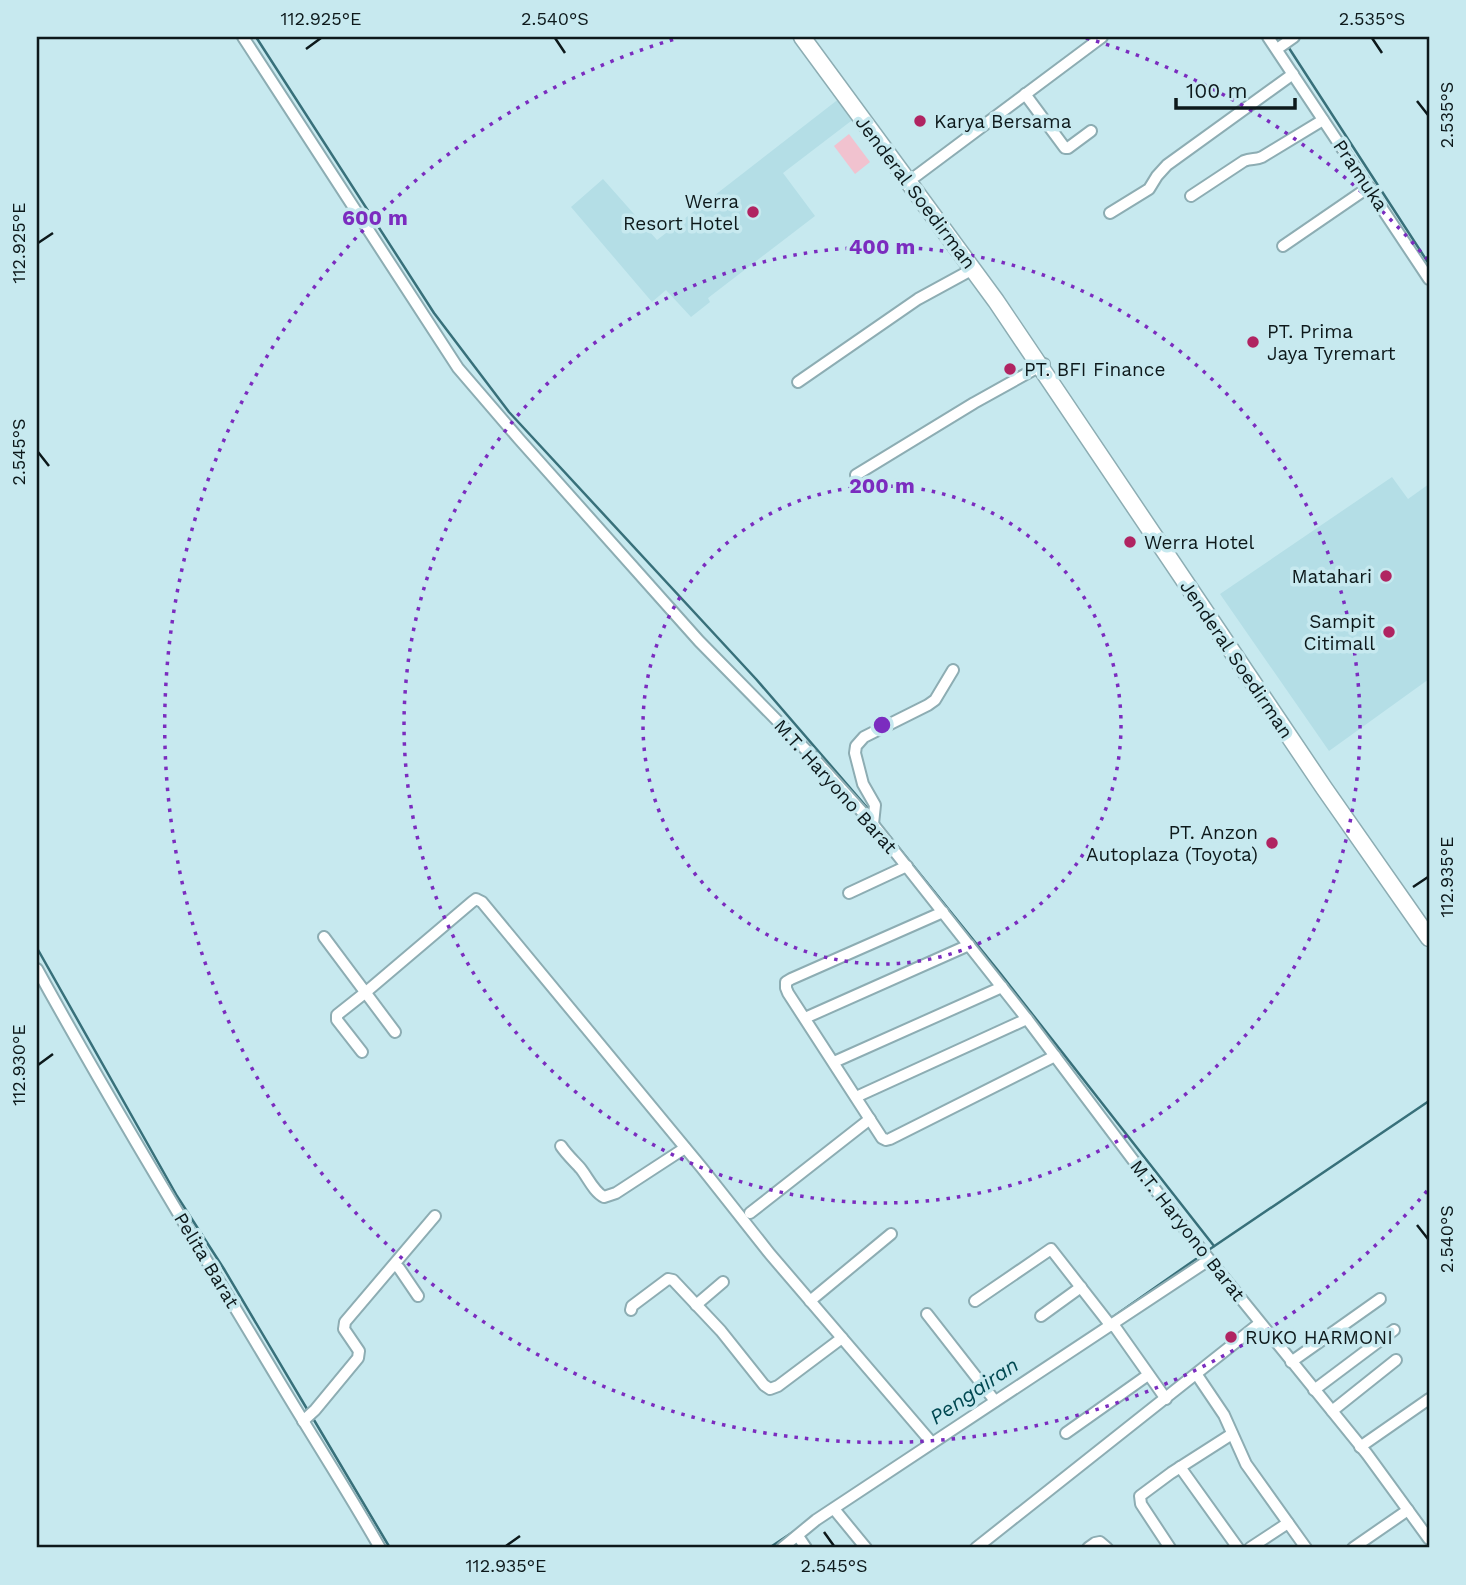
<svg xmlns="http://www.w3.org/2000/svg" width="1466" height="1585" viewBox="0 0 1466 1585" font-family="'Work Sans',sans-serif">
<rect width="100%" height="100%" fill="#c7e9ef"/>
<!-- built -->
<g fill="#b4dee6">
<path d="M840,98L855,118L783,173L815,216L708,298L710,302L691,317L666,290L652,302L571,207L603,179L657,240Z"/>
<path d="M1392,477L1408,499L1429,484V679L1329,751L1220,594Z"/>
</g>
<!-- pitch -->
<path fill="#f1c2cf" d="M849,134L870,162L855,174L834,146Z"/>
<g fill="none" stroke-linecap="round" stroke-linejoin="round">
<!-- stream -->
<g stroke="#38707a" stroke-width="2.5">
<path d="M256,37L434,313L509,412L756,679L870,811"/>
<path d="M1287,45L1429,264"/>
<path d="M878,822L1000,973L1214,1246"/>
<path d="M37,948L177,1196L224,1269L307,1409"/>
<path d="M1210,1249L1429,1101"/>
<path d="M1110,1319L1196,1259"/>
<path d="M314,1420L390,1548"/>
<path d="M769,1548L796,1530"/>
</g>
<!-- minor casing -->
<g stroke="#8dadb3" stroke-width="14">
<g id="minor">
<path d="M243,37L458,368L519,439L699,641L811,755L873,824L1027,1019L1191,1237L1367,1454L1429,1539"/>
<path d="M1268,37L1429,279"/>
<path d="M1277,49L1294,37"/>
<path d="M1025,94L1065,148H1068L1091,131"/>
<path d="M916,176L1102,37"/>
<path d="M1191,196L1244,161C1251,158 1256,160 1262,157L1323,120"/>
<path d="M1110,213L1149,189L1157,176L1167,165L1293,74"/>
<path d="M1283,246L1369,187"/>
<path d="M798,382L918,299L973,269"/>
<path d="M856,475L974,403L1044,364"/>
<path d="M873,824L875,805L863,784L855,753L856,746L864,737L928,705L935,700L953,670"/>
<path d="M849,893L907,866"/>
<path d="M943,912L791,979L786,982V988L788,993L882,1138L886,1140L890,1139L1055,1056"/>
<path d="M324,937L395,1032"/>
<path d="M37,969C113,1107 195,1241 276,1376C310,1433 347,1490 380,1548"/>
<path d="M805,1018L969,945"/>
<path d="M362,1052L337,1020V1015L366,992L472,902L476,899L482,902L702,1168L770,1254L932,1443"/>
<path d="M834,1062L1002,987"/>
<path d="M856,1097L1027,1019"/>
<path d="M561,1146C567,1155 575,1162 581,1169C588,1178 594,1192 604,1197L616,1193L685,1148"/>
<path d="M750,1213L870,1119"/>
<path d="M394,1265L399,1268L418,1296"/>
<path d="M810,1301L891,1234"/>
<path d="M975,1301L1051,1249L1111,1326"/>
<path d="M696,1305L723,1282"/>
<path d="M631,1310L632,1306L668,1279L673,1280L721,1331L764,1385L770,1389L778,1386L842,1338"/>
<path d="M927,1314L995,1401"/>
<path d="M1041,1316L1081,1287"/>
<path d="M1113,1324L1166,1399"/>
<path d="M1291,1362L1380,1299"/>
<path d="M1197,1375L1224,1415L1246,1464L1306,1548"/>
<path d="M1314,1390L1394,1330"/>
<path d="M1332,1411L1396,1360"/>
<path d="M303,1421L315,1410L358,1358L359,1351L344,1329L345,1322L435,1216"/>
<path d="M1066,1433L1148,1375"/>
<path d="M1360,1447L1429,1399"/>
<path d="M1180,1467L1238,1548"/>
<path d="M834,1509L866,1548"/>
<path d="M798,1536L806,1548"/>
<path d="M782,1548L816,1520L1209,1260"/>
<path d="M976,1548L1260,1323"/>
<path d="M1088,1548L1095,1543L1100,1542L1107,1548"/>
<path d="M1170,1548L1141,1504L1140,1496L1171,1473L1232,1434"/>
<path d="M1250,1548L1288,1523"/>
<path d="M1353,1548L1408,1510"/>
</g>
</g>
<!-- highway casing -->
<g stroke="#8dadb3" stroke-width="19">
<path id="highway" d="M802,37L996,301L1324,788L1429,938"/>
</g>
<!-- minor -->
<use href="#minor" stroke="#fff" stroke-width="10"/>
<!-- highway -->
<use href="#highway" stroke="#fff" stroke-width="16"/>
</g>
<!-- ticks -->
<path fill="none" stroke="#0d191b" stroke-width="2.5" d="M555,38L565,53M1372,38L1382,53M306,49L321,38M1417,101L1428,115M38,243L53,233M38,452L49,466M1413,887L1428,877M38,1065L53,1054M1417,1225L1428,1239M824,1532L834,1546M506,1546L520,1536"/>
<!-- distance rings -->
<g fill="none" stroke="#7b2cbf" stroke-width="3.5" stroke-dasharray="3.5 7">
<circle cx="882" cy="725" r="239"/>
<circle cx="882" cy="725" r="478"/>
<path d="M1427 1191A717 717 0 1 1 678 38M1086 38A717 717 0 0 1 1427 259"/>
</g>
<!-- markers -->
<g fill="#b02461" stroke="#c7e9ef" stroke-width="2.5">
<circle cx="920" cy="121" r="7"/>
<circle cx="753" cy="212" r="7"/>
<circle cx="1253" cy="342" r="7"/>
<circle cx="1010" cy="369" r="7"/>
<circle cx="1130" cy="542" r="7"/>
<circle cx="1386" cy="576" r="7"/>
<circle cx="1389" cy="632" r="7"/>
<circle cx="1272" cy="843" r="7"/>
<circle cx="1231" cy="1337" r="7"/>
</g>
<g text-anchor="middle" stroke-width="7" stroke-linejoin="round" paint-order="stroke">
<!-- poi labels -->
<g font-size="19" fill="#0d191b" stroke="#c7e9ef" text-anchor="start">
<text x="934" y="128">Karya Bersama</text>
<text x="739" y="208" text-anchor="end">Werra<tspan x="739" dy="22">Resort Hotel</tspan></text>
<text x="1267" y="338">PT. Prima<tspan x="1267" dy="22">Jaya Tyremart</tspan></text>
<text x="1024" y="376">PT. BFI Finance</text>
<text x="1144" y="549">Werra Hotel</text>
<text x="1372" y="583" text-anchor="end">Matahari</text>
<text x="1375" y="628" text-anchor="end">Sampit<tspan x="1375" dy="22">Citimall</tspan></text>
<text x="1258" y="839" text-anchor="end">PT. Anzon<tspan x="1258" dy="22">Autoplaza (Toyota)</tspan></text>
<text x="1245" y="1344">RUKO HARMONI</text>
</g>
<!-- street labels -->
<g font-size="19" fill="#0d191b" stroke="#c7e9ef">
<text transform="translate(1361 175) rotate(56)" y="7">Pramuka</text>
<text transform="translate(916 192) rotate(53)" y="7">Jenderal Soedirman</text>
<text transform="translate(1237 659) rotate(56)" y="7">Jenderal Soedirman</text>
<text transform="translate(836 786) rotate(48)" y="7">M.T. Haryono Barat</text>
<text transform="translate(1188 1230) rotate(52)" y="7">M.T. Haryono Barat</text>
<text transform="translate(207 1260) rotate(59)" y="7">Pelita Barat</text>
</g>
<!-- water labels -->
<g font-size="21" font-style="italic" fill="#004851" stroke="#c7e9ef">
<text transform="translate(974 1391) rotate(-34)" y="7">Pengairan</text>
</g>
</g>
<circle cx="882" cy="725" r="10" fill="#7b2cbf" stroke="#c7e9ef" stroke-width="3.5"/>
<g font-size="21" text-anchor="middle" font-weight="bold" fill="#7b2cbf" stroke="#c7e9ef" stroke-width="7" stroke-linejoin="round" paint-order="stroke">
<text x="375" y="225">600 m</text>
<text x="882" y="254">400 m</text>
<text x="882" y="493">200 m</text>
</g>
<!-- border -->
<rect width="1466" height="1585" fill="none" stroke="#c7e9ef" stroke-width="77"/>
<!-- scale -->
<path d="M1176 98v10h119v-10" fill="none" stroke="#0d191b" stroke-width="3.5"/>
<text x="1186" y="98" font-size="21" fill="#0d191b" stroke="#c7e9ef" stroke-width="5" paint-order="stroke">100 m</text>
<rect x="38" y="38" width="1390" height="1508" fill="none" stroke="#0d191b" stroke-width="2.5"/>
<g font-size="18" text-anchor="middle" fill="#0d191b">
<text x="321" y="25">112.925°E</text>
<text x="555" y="25">2.540°S</text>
<text x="1372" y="25">2.535°S</text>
<text transform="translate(1447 115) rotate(-90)" y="6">2.535°S</text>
<text transform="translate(19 243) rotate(-90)" y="6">112.925°E</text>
<text transform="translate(19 452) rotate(-90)" y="6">2.545°S</text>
<text transform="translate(1447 877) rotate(-90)" y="6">112.935°E</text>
<text transform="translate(19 1065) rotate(-90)" y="6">112.930°E</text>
<text transform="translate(1447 1239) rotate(-90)" y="6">2.540°S</text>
<text x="506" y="1572">112.935°E</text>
<text x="834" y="1572">2.545°S</text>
</g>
</svg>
